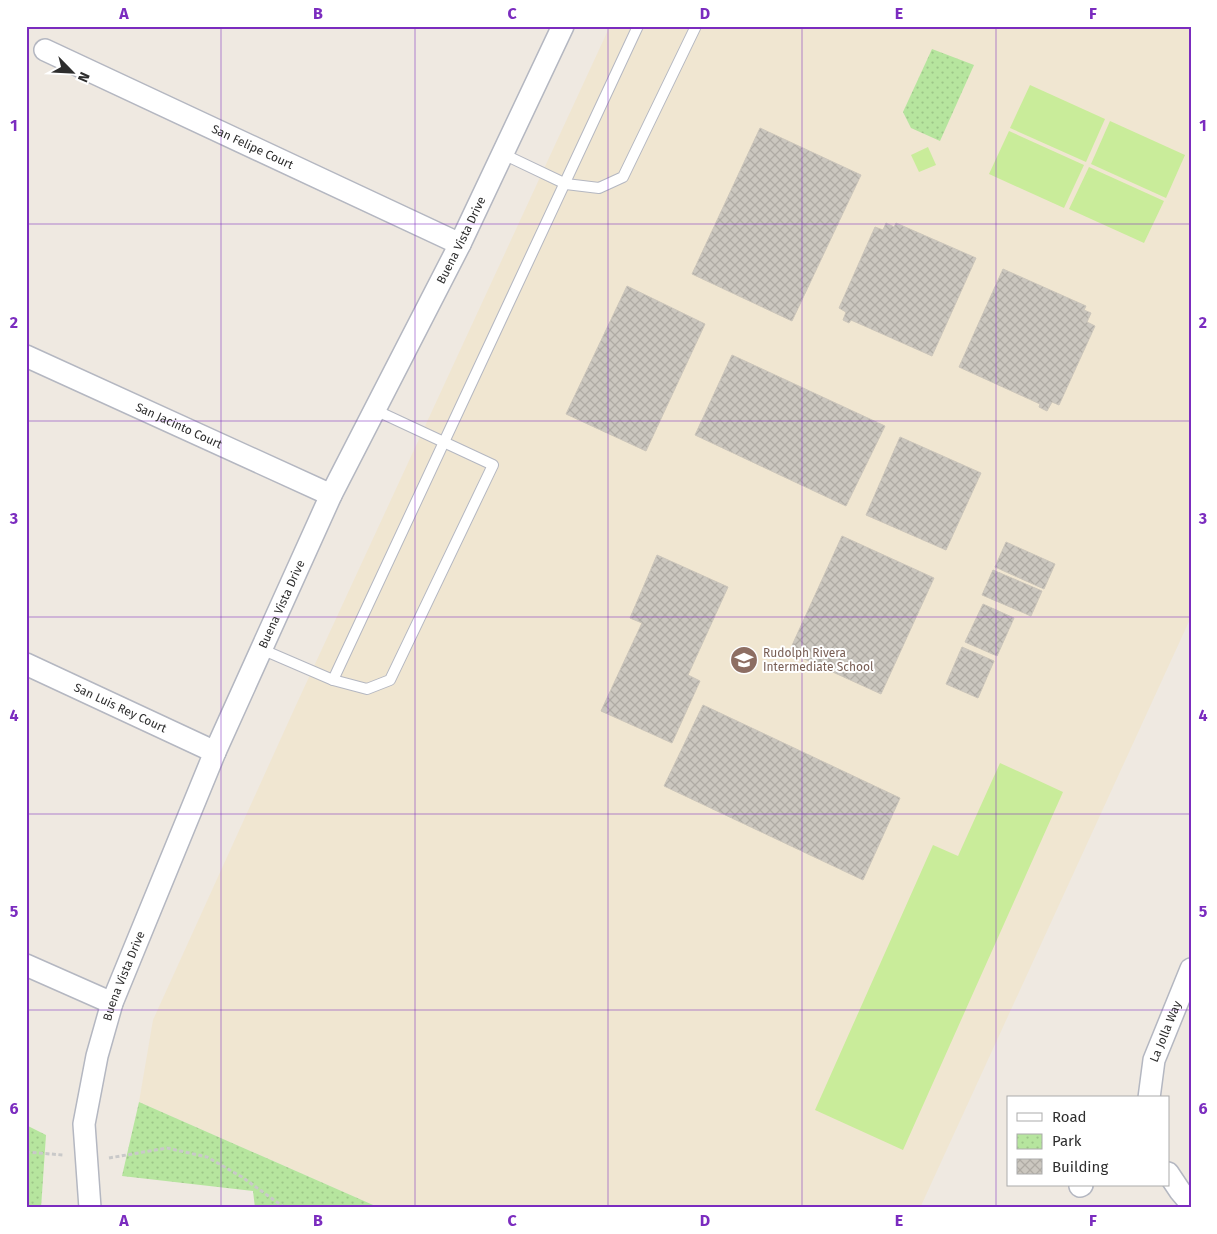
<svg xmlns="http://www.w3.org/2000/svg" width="1217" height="1234" viewBox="0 0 1217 1234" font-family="'Fira Sans',sans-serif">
<defs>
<pattern id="park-dots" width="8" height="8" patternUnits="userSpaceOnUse" patternTransform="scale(1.25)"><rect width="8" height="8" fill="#b6e59e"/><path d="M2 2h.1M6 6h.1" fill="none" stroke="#9dc588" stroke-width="1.8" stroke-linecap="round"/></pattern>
<pattern id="building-cross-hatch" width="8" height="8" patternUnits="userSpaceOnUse" patternTransform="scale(1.25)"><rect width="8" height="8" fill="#cbc7bf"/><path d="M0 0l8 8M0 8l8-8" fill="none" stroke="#afaba4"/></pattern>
</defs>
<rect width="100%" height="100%" fill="#efe9e1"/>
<!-- education -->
<path fill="#f0e6d1" d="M610,26H1191V617L920,1208H380L139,1102L153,1020L297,703Z"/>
<!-- park -->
<g fill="url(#park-dots)">
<path d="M932,49L974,65L940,141L911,128L903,112Z"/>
<path d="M139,1102L380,1208H255L253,1191L122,1176Z"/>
<path d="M26,1125L46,1135L41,1208H26Z"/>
</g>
<!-- pitch -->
<g fill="#c9ec9a">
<path d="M1030,85L1105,119L1086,162L1010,128Z"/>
<path d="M1110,121L1185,155L1166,198L1091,164Z"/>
<path d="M1009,131L1084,165L1064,208L989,174Z"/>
<path d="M928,147L936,165L919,172L911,155Z"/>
<path d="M1089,167L1164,201L1144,243L1069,209Z"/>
<path d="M1000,763L1063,792L903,1150L815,1110L933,845L958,856Z"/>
</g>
<!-- building -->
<g fill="url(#building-cross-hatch)" stroke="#cbc5ba">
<path d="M760,128L861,175L792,321L692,274Z"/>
<path d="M886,223L894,227L896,223L976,258L932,356L851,320L849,323L843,320L846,312L839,308L875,227L883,230Z"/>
<path d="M1003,269L1086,306L1084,310L1091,313L1087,322L1095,326L1059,405L1052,402L1047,411L1039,407L1040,404L959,367Z"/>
<path d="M627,286L705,324L646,451L566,414Z"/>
<path d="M732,355L885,426L846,506L695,435Z"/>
<path d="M900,437L981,473L946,550L866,515Z"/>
<path d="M842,536L934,578L881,694L789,652Z"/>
<path d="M1006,542L1055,564L1044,589L995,567Z"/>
<path d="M657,555L728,587L688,675L700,681L672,743L601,711L642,623L630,618Z"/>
<path d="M993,570L1042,591L1031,616L982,595Z"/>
<path d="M983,604L1014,618L997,656L965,642Z"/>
<path d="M962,647L994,661L978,698L946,684Z"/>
<path d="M703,705L900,798L863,880L664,786Z"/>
</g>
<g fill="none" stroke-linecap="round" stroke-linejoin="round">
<!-- lane casing -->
<g stroke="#b4b7c1" stroke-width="12">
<g id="lane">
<path d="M503,154L566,184L599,188L623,177L696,26"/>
<path d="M261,649L333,680C434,462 538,245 638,26"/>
<path d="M333,680L367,689L390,680L493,465L375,410"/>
</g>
</g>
<!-- street casing -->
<g stroke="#b4b7c1" stroke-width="24">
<g id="street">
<path id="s1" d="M45,50L460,244"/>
<path id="s2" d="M26,356L331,495"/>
<path id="s3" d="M26,664L215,752"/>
<path d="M26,965L112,1003"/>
<path id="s4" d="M1149,1098L1154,1060L1191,969"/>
<path d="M1168,1173L1180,1191L1191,1204"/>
<path d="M1080,1186L1082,1185"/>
<path id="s5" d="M90,1208L84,1124L97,1056L112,1003L215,752L331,495L460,244L563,26"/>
</g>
</g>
<!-- path -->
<g stroke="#c9c9c9" stroke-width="3" stroke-dasharray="4 2.5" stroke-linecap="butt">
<path d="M26,1152L63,1155"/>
<path d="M109,1158L167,1148L207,1157L242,1177L285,1208"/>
</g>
<!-- lane -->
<use href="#lane" stroke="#fff" stroke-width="10"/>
<!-- street -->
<use href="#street" stroke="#fff" stroke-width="21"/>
</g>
<!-- grid -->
<path fill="none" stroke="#7b2cbf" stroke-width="1" stroke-opacity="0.55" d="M221,26V1208M415,26V1208M608,26V1208M802,26V1208M996,26V1208M26,224H1191M26,421H1191M26,617H1191M26,814H1191M26,1010H1191"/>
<!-- icons -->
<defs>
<g id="school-disc" transform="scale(1.4375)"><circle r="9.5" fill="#8d6e63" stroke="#fff"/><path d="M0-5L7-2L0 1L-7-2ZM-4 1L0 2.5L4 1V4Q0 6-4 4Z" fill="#fff"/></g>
</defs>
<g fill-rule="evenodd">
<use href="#school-disc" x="744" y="660"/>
</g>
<g text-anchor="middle" stroke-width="4" stroke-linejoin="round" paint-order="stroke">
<!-- street labels -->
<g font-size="12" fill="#2e2e2e" stroke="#fff">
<text dy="4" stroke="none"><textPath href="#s1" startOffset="229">San Felipe Court</textPath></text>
<text dy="4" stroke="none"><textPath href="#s5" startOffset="1048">Buena Vista Drive</textPath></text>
<text dy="4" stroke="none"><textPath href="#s2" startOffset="168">San Jacinto Court</textPath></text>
<text dy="4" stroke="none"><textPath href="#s5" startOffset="642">Buena Vista Drive</textPath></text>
<text dy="4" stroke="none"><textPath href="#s3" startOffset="104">San Luis Rey Court</textPath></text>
<text dy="4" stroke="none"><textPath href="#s5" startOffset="238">Buena Vista Drive</textPath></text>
<text dy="4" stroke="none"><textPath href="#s4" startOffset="69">La Jolla Way</textPath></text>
</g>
<!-- education labels -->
<g font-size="12" fill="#785e54" stroke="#fff" text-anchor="start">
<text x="763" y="657">Rudolph Rivera<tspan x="763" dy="14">Intermediate School</tspan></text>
</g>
</g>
<!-- border -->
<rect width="1217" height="1234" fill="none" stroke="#ffffff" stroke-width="55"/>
<!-- legend -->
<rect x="1007" y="1096" width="162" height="90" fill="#ffffff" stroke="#ababab"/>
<rect x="1017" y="1113" width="25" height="8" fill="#ffffff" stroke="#ababab"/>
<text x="1052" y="1122" font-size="15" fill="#2e2e2e">Road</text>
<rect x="1017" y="1134" width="25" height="15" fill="url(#park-dots)" stroke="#ababab"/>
<text x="1052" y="1146" font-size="15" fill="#2e2e2e">Park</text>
<rect x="1017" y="1159" width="25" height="15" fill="url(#building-cross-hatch)" stroke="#ababab"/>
<text x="1052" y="1172" font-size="15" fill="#2e2e2e">Building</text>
<!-- north arrow -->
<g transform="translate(72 72) rotate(114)" stroke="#ffffff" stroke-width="4" paint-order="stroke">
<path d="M0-4L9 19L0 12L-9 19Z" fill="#2e2e2e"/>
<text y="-8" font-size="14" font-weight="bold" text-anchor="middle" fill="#2e2e2e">N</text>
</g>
<rect x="28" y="28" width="1162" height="1178" fill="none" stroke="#7b2cbf" stroke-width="2"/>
<g font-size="16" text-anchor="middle" font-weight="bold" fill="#7b2cbf">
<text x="124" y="19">A</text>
<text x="318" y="19">B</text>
<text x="512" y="19">C</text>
<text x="705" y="19">D</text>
<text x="899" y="19">E</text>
<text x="1093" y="19">F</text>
<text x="14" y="131">1</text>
<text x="1203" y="131">1</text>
<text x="14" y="328">2</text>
<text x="1203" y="328">2</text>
<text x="14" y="524">3</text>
<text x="1203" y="524">3</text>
<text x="14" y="721">4</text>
<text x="1203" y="721">4</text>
<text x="14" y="917">5</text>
<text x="1203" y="917">5</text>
<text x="14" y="1114">6</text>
<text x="1203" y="1114">6</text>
<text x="124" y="1226">A</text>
<text x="318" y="1226">B</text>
<text x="512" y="1226">C</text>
<text x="705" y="1226">D</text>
<text x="899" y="1226">E</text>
<text x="1093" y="1226">F</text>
</g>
</svg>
